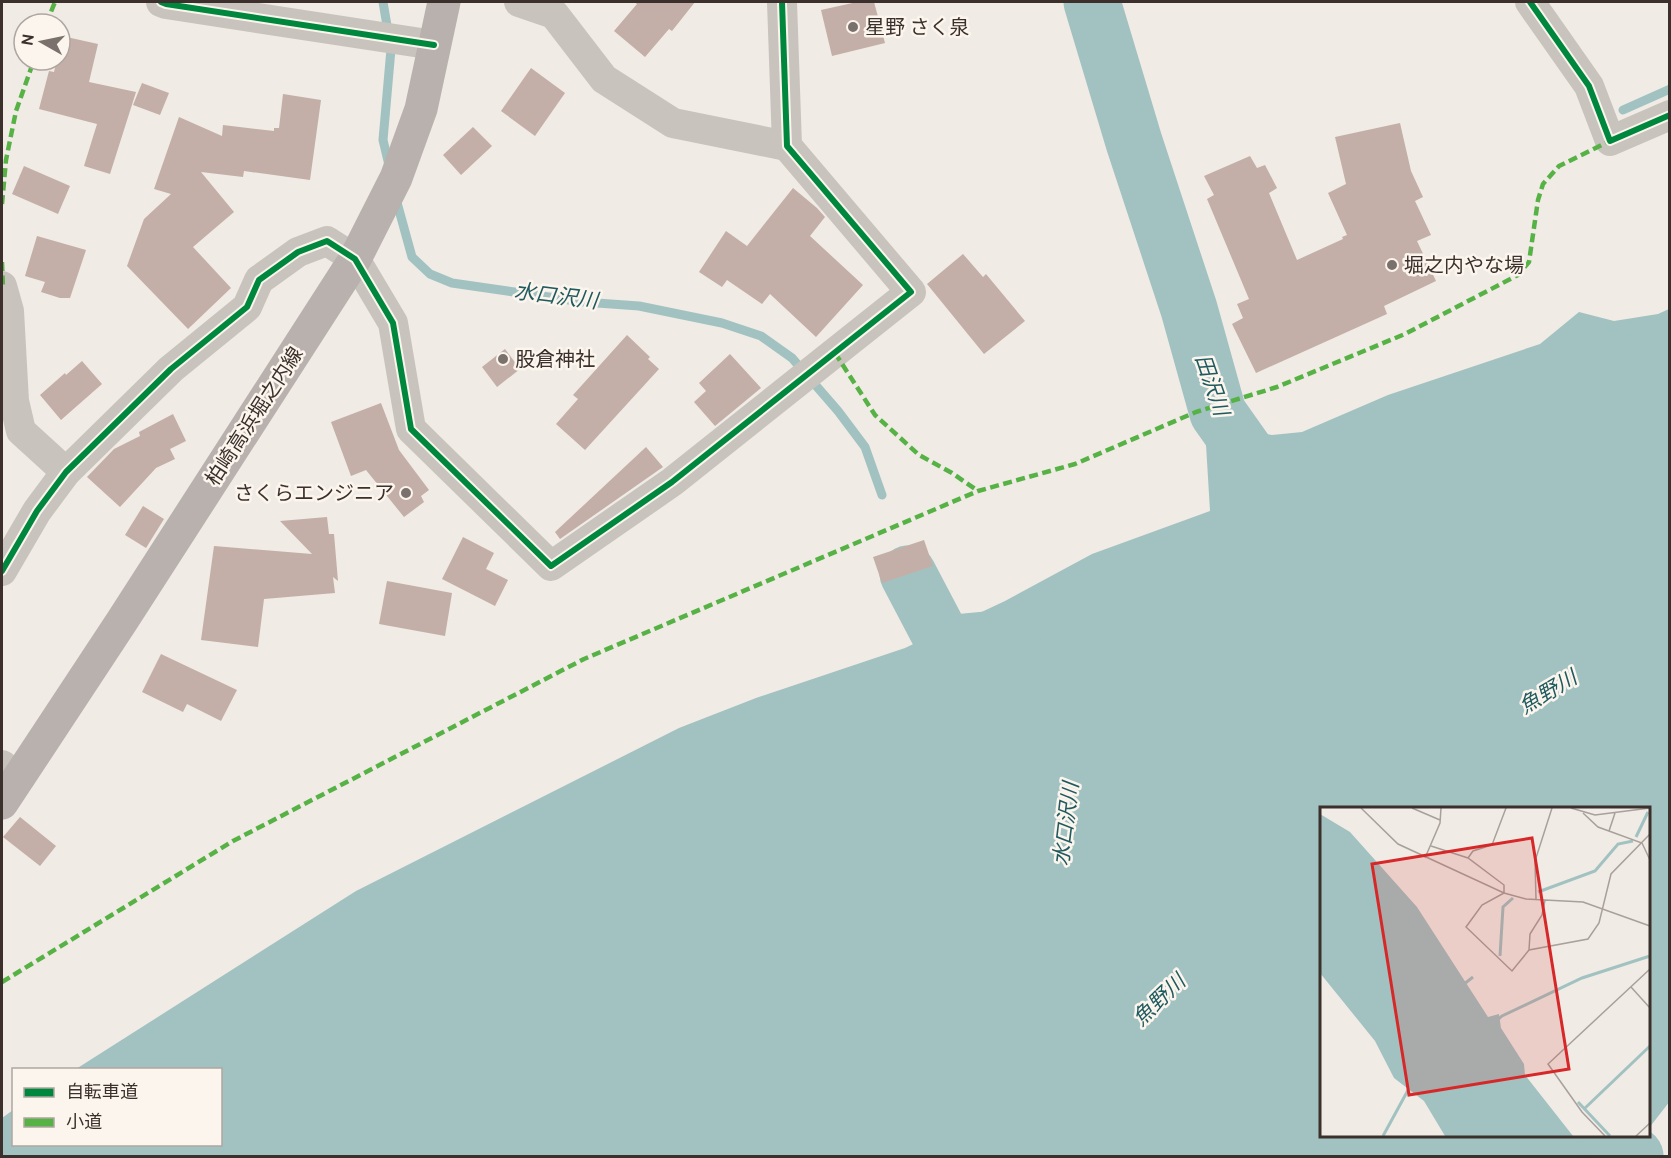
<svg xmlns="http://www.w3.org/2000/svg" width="1671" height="1158" viewBox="0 0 1671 1158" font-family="Cabin,'Noto Sans JP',sans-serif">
<rect width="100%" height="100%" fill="#f0ebe5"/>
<!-- water -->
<path fill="#a1c2c1" d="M1669,309L1670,1101L1649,1128L1648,808H1322V1136H1643L1626,1156H2V1118L13,1110L14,1144H220V1070L76,1069L356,891L679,728L756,698L905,648L1005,601L1092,554L1210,511L1205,428L1237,416L1255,432L1272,435L1302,432L1388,395L1540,344L1579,312L1614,321L1658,314Z"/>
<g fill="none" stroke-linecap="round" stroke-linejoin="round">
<!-- stream -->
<g stroke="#a1c2c1" stroke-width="9">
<path d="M383,2L391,49L383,140L389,165"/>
<path d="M1623,110L1670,89"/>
<path d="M396,199L412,257L430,274L452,283L583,302L639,306L722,323L761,336L792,358L838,411L865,447L882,495"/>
</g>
<!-- river -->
<g stroke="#a1c2c1" stroke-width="57">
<path d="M1092,2L1134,142L1189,309L1218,413L1269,485"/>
<path d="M908,574L939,633L953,643L1006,638L1012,640"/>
<path d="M1607,1136L1635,1156"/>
</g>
</g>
<!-- building -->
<g fill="#c3afa7">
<path d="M634,2H695L672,31L669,29L645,57L614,31L637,4Z"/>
<path d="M857,2H874L885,43L832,56L821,10Z"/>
<path d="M62,36L98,44L89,82L136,92L110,174L84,166L97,124L39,109L49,71L54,72L57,60H60Z"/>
<path d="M531,68L565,93L535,136L501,111Z"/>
<path d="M142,83L169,93L160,115L133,105Z"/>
<path d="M283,94L321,100L310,180L244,171L243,177L201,172L234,212L193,247L231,288L188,329L127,266L144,219L171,194L154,189L179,117L222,136L223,125L274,131V128H279Z"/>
<path d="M1400,123L1411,171L1423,197L1415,201L1431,235L1417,241L1436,281L1384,306L1387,314L1256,373L1232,324L1243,318L1237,304L1249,299L1207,199L1214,195L1204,176L1250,156L1257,168L1265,165L1277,188L1269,193L1297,260L1343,239L1342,237L1347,235L1328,193L1346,184L1335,137Z"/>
<path d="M473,127L492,146L461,175L443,155Z"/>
<path d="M24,166L70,186L58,214L12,194Z"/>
<path d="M793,188L817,208L825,217L810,236L863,285L816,337L770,294L762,304L727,280L722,287L699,272L726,231L747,246Z"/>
<path d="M37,236L86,250L70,298H60L41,292L45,282L25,276Z"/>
<path d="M963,254L983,277L986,274L1025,321L984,354L927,284Z"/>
<path d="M627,335L650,357L648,359L659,369L585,450L556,424L578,399L573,395Z"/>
<path d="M505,349L520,369L497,387L482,367Z"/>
<path d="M730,354L761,388L715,426L694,402L706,391L699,383Z"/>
<path d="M82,361L102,384L61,420L40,395L65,373L66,375Z"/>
<path d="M381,403L399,450L429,490L421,496L424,502L404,517L366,470L351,476L331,422Z"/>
<path d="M173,414L186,441L170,449L175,459L156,468L120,507L87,477L114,449L140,436L139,432Z"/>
<path d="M646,447L663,467L560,539L555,532Z"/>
<path d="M143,506L164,519L146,548L125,535Z"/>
<path d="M327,517L329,534H334L338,581L333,577L335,593L264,599L258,647L201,640L214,546L312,554L280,521Z"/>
<path d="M463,537L494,553L486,569L508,580L495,606L442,579Z"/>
<path d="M924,540L933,566L882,583L873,557Z"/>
<path d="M387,581L452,593L445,636L379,624Z"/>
<path d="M161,654L237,690L221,721L187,704L183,712L142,692Z"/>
<path d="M20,817L56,846L40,866L3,837Z"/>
</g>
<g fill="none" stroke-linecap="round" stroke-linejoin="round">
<!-- minor -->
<g stroke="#c9c3be" stroke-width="30">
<path d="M161,2L166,4L434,45"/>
<path d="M519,2L554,14L604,79L673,123L787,146"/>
<path d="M1530,2L1589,86L1610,141L1670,115"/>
<path d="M2,286L9,311L14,401L21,431L66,472"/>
<path d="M2,571L37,511L66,472L171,369L247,307L259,280L298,252L327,241L355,259L393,323L411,429L551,566L672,482L911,292L787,146L782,2"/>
<path d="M2,765L20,778"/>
</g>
<!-- primary -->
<path stroke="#b8b1ad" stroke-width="33" d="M2,803L122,621L355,259L396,178L421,109L444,2"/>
<!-- quiet -->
<g stroke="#57b246" stroke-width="4.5" stroke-dasharray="9 4.5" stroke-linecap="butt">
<path d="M46,24L55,2"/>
<path d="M2,204L6,160L16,111L34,60"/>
<path d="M2,262L3,288"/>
<path d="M835,353L875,415L919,455L952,473L978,491"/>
<path d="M2,982L233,841L584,659L978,491L1075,464L1196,412L1277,387L1405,334L1518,275L1529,262L1538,200L1543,184L1559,166L1610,141"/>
</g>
<!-- cycleway casing -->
<g stroke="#fbf5ee" stroke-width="10">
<g id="cycleway">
<path d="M161,2L166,4L434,45"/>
<path d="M1530,2L1589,86L1610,141L1670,115"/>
<path d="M2,571L37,511L66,472L171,369L247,307L259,280L298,252L327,241L355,259L393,323L411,429L551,566L672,482L911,292L787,146L782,2"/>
</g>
</g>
<!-- cycleway -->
<use href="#cycleway" stroke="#00873e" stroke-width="6"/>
</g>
<!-- markers -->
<g fill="#7a716c" stroke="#fbf5ee" stroke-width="2">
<circle cx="853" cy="27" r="6"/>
<circle cx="1392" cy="265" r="6"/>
<circle cx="503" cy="359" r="6"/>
<circle cx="406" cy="493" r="6"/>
</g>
<g text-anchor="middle" stroke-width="5" stroke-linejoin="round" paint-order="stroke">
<!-- poi labels -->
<g font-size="20" fill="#3b302b" stroke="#fbf5ee" text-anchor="start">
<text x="865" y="34">星野 さく泉</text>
<text x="1404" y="272">堀之内やな場</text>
<text x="515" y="366">股倉神社</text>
<text x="394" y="500" text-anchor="end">さくらエンジニア</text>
</g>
<!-- street labels -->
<g font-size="20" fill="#3b302b" stroke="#fbf5ee">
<text transform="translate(254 416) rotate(-57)" y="7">柏崎高浜堀之内線</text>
</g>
<!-- water labels -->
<g font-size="21" font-style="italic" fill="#1f5a5e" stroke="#fbf5ee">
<text transform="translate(556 296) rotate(7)" y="7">水口沢川</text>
<text transform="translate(1212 385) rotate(71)" y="7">田沢川</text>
<text transform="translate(1548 692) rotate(-31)" y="7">魚野川</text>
<text transform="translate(1066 824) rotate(-83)" y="7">水口沢川</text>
<text transform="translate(1159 1000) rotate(-44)" y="7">魚野川</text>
</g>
</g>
<!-- overview -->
<g transform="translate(1320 807)">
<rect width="330" height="330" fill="#f0ebe5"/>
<path d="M0,7L30,25L97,100L168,210L179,207L181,221L204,257L205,268L253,329H125L104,294L74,271L55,234L0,166Z" fill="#a1c2c1"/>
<path fill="none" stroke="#a1c2c1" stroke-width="3" d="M316,30L328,5M218,85L275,64L298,37L313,34M180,149L183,100L193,91M146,185L144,177L153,170M173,217L182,209L262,171L330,149M258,295L290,329M264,302L330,239M63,329L93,274"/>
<path fill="none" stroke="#a8a09b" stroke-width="1.5" d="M41,1L78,37L184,86L206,92L263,95L330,119M92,1L120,13M251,1L275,8L330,1M263,6L278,20L322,36L330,53M289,24L295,6M111,39L148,51L184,78V86L162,98L146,120L192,164L209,143L268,132L279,116L291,67L330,27M105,51L120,16L121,1M148,51L153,44L172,38L186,1M216,92L215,54L232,1M209,143L210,127L222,108L225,93M311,180L330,201M285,329L262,305L228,257L330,162M316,329L330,316"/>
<path fill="#d62828" fill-opacity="0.15" stroke="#d62828" stroke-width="3" d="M212,31L249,262L89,288L52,57Z"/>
<rect width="330" height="330" fill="none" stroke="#3b302b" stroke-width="3"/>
</g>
<!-- border -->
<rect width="1671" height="1158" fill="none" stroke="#3b302b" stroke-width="6"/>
<!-- legend -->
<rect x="12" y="1068" width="210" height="78" fill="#fbf5ee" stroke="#aea6a0" stroke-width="1.5"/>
<rect x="24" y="1088" width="30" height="9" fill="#00873e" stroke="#aea6a0" stroke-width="1.5"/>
<text x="66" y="1098" font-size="18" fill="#3b302b">自転車道</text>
<rect x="24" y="1118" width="30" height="9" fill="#57b246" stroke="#aea6a0" stroke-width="1.5"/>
<text x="66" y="1128" font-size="18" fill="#3b302b">小道</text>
<!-- north arrow -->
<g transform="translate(42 42) rotate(279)"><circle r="28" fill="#fbf5ee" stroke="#aea6a0" stroke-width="1.5"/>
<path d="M0-4.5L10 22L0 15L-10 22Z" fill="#7a716c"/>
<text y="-9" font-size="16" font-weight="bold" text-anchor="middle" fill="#3b302b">N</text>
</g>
</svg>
